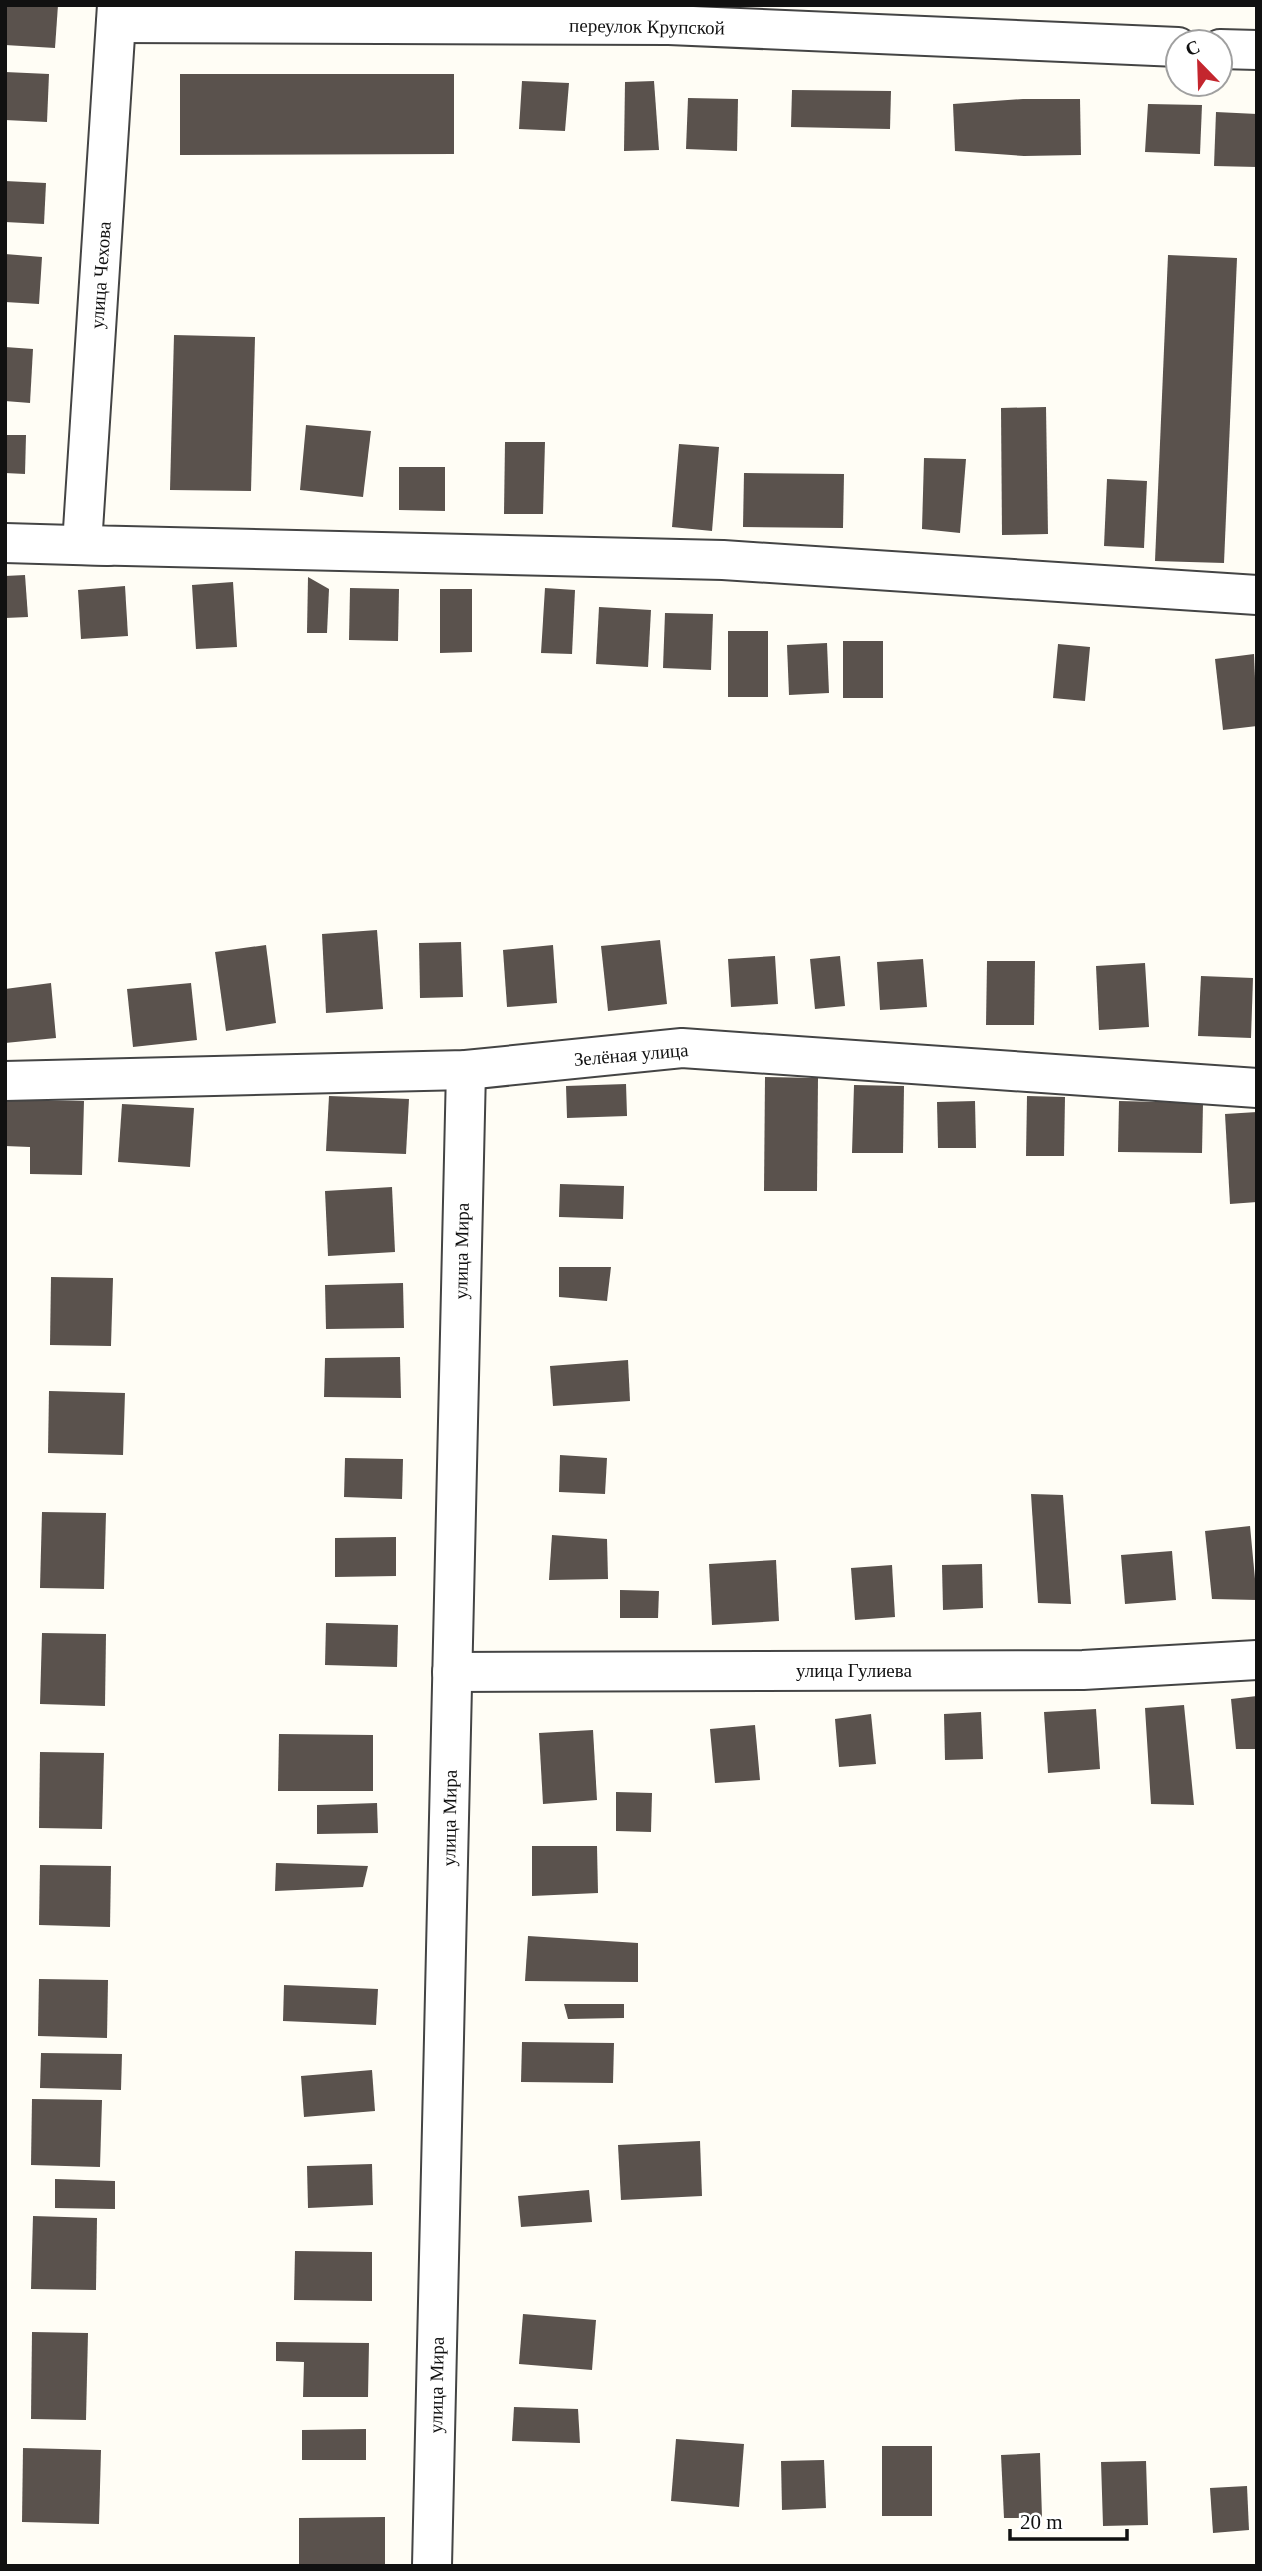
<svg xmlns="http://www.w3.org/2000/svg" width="1262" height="2571" viewBox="0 0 1262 2571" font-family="'Times New Roman',serif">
<rect width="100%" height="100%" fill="#fffdf5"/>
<!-- building -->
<g fill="#5a524d">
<path d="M5,5H58L55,48L5,45Z"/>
<path d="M5,72L49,74L47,122L5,120Z"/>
<path d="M180,74H454V154L180,155Z"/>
<path d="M522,81L569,83L565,131L519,129Z"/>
<path d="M654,81L659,150L624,151L625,82Z"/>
<path d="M792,90L891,91L890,129L791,127Z"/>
<path d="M688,98L738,99L737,151L686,149Z"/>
<path d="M1023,99H1080L1081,155L1024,156L955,151L953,104Z"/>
<path d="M1148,104L1202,105L1200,154L1145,152Z"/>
<path d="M1216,112L1257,114V167L1214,166Z"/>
<path d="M5,181L46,183L44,224L5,222Z"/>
<path d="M5,254L42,257L39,304L5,302Z"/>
<path d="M1168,255L1237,258L1224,563L1155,561Z"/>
<path d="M174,335L255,337L251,491L170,490Z"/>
<path d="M5,347L33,349L30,403L5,401Z"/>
<path d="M1046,407L1048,534L1002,535L1001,408Z"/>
<path d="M306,425L371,431L363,497L300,490Z"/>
<path d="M5,435H26L25,474L5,473Z"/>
<path d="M505,442H545L543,514H504Z"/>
<path d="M679,444L719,447L712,531L672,527Z"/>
<path d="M924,458L966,459L960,533L922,529Z"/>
<path d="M399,467H445V511L399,510Z"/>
<path d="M744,473L844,474L843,528L743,527Z"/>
<path d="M1107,479L1147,481L1144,548L1104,546Z"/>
<path d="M25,575L28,617L5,618V576Z"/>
<path d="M308,577L329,589L327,633H307Z"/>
<path d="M233,582L237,647L196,649L192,585Z"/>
<path d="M125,586L128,636L81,639L78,590Z"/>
<path d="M350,588L399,589L398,641L349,640Z"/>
<path d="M545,588L575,590L572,654L541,653Z"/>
<path d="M440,589H472V652L440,653Z"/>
<path d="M599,607L651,610L648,667L596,664Z"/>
<path d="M665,613L713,614L711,670L663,668Z"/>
<rect x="728" y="631" width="40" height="66"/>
<rect x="843" y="641" width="40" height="57"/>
<path d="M827,643L829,693L789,695L787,645Z"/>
<path d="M1058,644L1090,647L1085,701L1053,698Z"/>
<path d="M1254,654L1257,726L1223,730L1215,659Z"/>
<path d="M377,930L383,1009L326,1013L322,934Z"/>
<path d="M660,940L667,1004L608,1011L601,946Z"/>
<path d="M461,942L463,997L420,998L419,943Z"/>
<path d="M266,945L276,1023L226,1031L215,952Z"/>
<path d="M553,945L557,1003L507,1007L503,950Z"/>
<path d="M775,956L778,1004L731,1007L728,959Z"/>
<path d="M840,956L845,1006L815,1009L810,959Z"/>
<path d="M923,959L927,1007L880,1010L877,962Z"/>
<path d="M987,961H1035L1034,1025H986Z"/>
<path d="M1145,963L1149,1027L1099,1030L1096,966Z"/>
<path d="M1201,976L1253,978L1251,1038L1198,1036Z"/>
<path d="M51,983L56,1038L5,1043V989Z"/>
<path d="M191,983L197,1040L133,1047L127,989Z"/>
<path d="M765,1077L818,1078L817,1191H764Z"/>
<path d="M626,1084L627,1116L567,1118L566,1086Z"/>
<path d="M854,1085L904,1086L903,1153H852Z"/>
<path d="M329,1096L409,1099L406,1154L326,1151Z"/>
<path d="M1027,1096L1065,1097L1064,1156H1026Z"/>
<path d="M5,1100L84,1101L82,1175L30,1174V1147L5,1146Z"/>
<path d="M975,1101L976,1148H938L937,1102Z"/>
<path d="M1119,1101L1203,1103L1202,1153L1118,1152Z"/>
<path d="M122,1104L194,1108L190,1167L118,1162Z"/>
<path d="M1257,1112V1202L1230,1204L1225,1114Z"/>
<path d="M560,1184L624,1186L623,1219L559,1217Z"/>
<path d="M392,1187L395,1252L328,1256L325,1191Z"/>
<path d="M559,1267H611L607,1301L559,1297Z"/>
<path d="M51,1277L113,1278L111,1346L50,1345Z"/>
<path d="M403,1283L404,1328L326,1329L325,1285Z"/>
<path d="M400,1357L401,1398L324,1397L325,1358Z"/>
<path d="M628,1360L630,1401L553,1406L550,1366Z"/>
<path d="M49,1391L125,1393L123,1455L48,1453Z"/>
<path d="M560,1455L607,1458L605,1494L559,1492Z"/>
<path d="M345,1458L403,1459L402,1499L344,1497Z"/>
<path d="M1031,1494L1063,1495L1071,1604L1038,1603Z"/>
<path d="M42,1512L106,1513L104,1589L40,1588Z"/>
<path d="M1250,1526L1257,1600L1212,1599L1205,1531Z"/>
<path d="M552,1535L607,1539L608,1579L549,1580Z"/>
<path d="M396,1537V1576L335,1577V1538Z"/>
<path d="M1172,1551L1176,1600L1125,1604L1121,1555Z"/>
<path d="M776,1560L779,1621L712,1625L709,1564Z"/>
<path d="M982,1564L983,1608L943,1610L942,1565Z"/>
<path d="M892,1565L895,1617L855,1620L851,1568Z"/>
<path d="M620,1590L659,1591L658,1618H620Z"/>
<path d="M326,1623L398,1625L397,1667L325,1665Z"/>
<path d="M42,1633L106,1634L105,1706L40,1704Z"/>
<path d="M1257,1696V1749H1236L1231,1699Z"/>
<path d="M1184,1705L1194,1805L1151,1804L1145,1708Z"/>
<path d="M1096,1709L1100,1769L1048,1773L1044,1712Z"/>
<path d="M981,1712L983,1759L945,1760L944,1714Z"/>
<path d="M871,1714L876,1764L839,1767L835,1719Z"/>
<path d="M755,1725L760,1780L715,1783L710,1729Z"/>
<path d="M593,1730L597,1800L543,1804L539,1733Z"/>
<path d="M279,1734L373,1735V1791H278Z"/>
<path d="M40,1752L104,1753L102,1829L39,1828Z"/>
<path d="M616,1792L652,1793L651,1832L616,1831Z"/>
<path d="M377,1803L378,1833L317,1834V1805Z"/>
<path d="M532,1846H597L598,1893L532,1896Z"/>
<path d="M276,1863L368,1866L363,1887L275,1891Z"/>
<path d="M40,1865L111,1866L110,1927L39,1925Z"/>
<path d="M528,1936L638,1943V1982L525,1981Z"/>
<path d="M39,1979L108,1980L107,2038L38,2036Z"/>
<path d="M284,1985L378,1989L376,2025L283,2021Z"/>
<path d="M564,2004H624V2018L568,2019Z"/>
<path d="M522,2042L614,2043L613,2083L521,2082Z"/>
<path d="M41,2053L122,2054L121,2090L40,2088Z"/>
<path d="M372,2070L375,2111L304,2117L301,2076Z"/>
<path d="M32,2099L102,2100L100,2167L31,2165Z"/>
<path d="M700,2141L702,2196L621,2200L618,2145Z"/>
<path d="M372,2164L373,2205L308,2208L307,2166Z"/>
<path d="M55,2179L115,2181V2209L55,2208Z"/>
<path d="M589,2190L592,2222L521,2227L518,2196Z"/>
<path d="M33,2216L97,2218L96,2290L31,2289Z"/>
<path d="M295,2251L372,2252V2301L294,2300Z"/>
<path d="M523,2314L596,2320L592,2370L519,2364Z"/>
<path d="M32,2332L88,2333L86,2420L31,2419Z"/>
<path d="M276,2342L369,2343L368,2397H303L304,2362L276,2361Z"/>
<path d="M514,2407L578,2409L580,2443L512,2441Z"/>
<path d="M366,2429V2460H302V2430Z"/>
<path d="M676,2439L744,2444L739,2507L671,2501Z"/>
<rect x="882" y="2446" width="50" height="70"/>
<path d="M23,2448L101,2450L99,2524L22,2522Z"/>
<path d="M1040,2453L1042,2518H1004L1001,2455Z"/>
<path d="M824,2460L826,2508L782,2510L781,2461Z"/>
<path d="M1146,2461L1148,2525L1103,2526L1101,2462Z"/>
<path d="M1247,2486L1249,2530L1213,2533L1210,2488Z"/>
<path d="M385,2517V2566H299V2518Z"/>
</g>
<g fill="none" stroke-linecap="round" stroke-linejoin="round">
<!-- minor casing -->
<g stroke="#444" stroke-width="42">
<g id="minor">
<path d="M117,5L82,545L723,560L1257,595"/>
<path d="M116,23L669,25L1178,47"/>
<path d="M1220,49L1257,50"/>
<path d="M5,543L108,546"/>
<path d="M5,1081L466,1070L682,1048L1257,1088"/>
<path d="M452,1672L1083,1670L1257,1660"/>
<path d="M432,2566L466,1070"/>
</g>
</g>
<!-- minor -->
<use href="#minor" stroke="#fff" stroke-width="38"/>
</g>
<g text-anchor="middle" stroke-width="7" stroke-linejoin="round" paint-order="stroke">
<!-- street labels -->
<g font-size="19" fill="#111" stroke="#fff">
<text transform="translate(647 26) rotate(1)" y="7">переулок Крупской</text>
<text transform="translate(100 275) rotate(-86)" y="7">улица Чехова</text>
<text transform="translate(631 1054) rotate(-5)" y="7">Зелёная улица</text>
<text transform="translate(461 1251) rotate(-89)" y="7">улица Мира</text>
<text x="854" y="1677">улица Гулиева</text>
<text transform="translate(449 1818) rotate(-89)" y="7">улица Мира</text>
<text transform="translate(436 2385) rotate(-89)" y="7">улица Мира</text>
</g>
</g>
<!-- border -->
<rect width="1262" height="2571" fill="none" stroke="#111111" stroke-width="14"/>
<!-- north arrow -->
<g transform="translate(1199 63) rotate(337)"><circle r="33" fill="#ffffff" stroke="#a0a0a0" stroke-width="2"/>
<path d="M0-5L12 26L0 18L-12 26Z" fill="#c4262e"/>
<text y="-10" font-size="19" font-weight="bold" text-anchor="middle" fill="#111111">С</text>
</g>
<!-- scale -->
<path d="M1010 2529v10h117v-10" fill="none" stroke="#111111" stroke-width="3.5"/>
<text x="1020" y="2529" font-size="21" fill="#111111" stroke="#ffffff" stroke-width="5" paint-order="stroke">20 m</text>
</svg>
